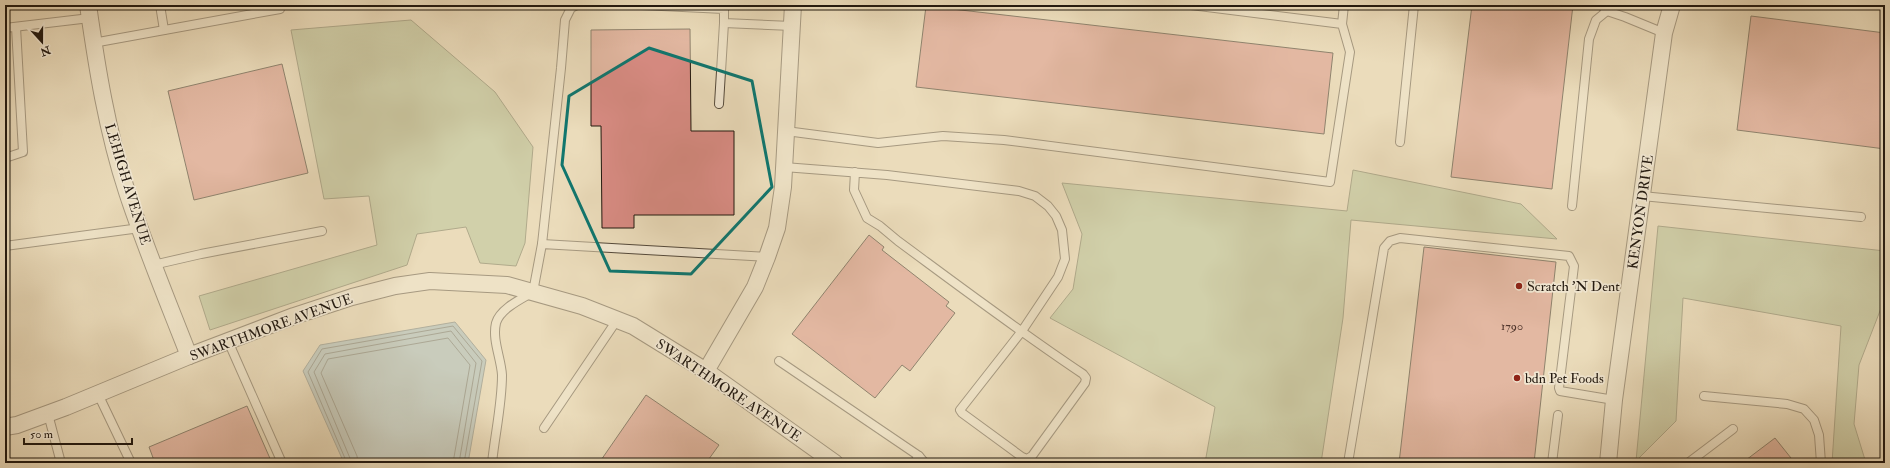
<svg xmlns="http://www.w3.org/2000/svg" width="1890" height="468" viewBox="0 0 1890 468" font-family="'IM FELL Double Pica',serif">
<rect width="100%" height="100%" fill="#ebdcbb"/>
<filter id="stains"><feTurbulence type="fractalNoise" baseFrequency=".005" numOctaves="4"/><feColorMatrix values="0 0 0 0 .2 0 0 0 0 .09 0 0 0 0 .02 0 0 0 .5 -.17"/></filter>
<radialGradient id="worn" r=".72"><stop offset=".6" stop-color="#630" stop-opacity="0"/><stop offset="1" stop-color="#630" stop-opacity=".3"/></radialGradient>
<!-- green -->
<g fill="#b2c294" stroke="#6a6d52">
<path d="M411,20L495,92L533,147L525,243L516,266L480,263L466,227L417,234L407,265L210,330L199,296L377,245L369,196L324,199L291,30Z"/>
<path d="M1353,170L1521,204L1557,239L1351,220L1343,318L1321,463H1205L1215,407L1050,318L1073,289L1082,234L1062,183L1347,211Z"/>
<path d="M1658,226L1885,251V298L1859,365L1854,424L1866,463H1832L1841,326L1683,298L1676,421L1636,461Z"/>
</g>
<!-- water -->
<path fill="#9fb8bc" stroke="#6d7877" d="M455,322L486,360L468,463H344L303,371L320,345Z"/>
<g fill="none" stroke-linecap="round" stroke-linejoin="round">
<!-- shore -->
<g stroke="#606866" stroke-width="1">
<path d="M347,463L308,372L322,349L453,326L482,361L464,463"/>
<path d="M352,463L314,372L325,354L451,331L476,363L459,463"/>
<path d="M358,463L357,456L321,373L328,359L448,338L470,365L453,463"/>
</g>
</g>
<!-- building -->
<g fill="#d98c84" stroke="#21180f">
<path d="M1472,5H1573L1552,189L1451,177Z"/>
<path d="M926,6L1333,53L1324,134L916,87Z"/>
<path d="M1751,16L1885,33V149L1737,130Z"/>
<path d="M690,29L691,131H734V215H634V228H602L601,126H591V30Z"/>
<path d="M282,64L308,173L194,200L168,91Z"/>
<path d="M869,235L884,247L882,250L949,302L946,306L955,313L910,371L902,365L875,398L792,334Z"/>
<path d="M1424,247L1556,262L1534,463H1399Z"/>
<path d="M646,395L719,445L706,463H599Z"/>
<path d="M247,406L272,463H155L149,447Z"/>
<path d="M1775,438L1795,463H1742Z"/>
</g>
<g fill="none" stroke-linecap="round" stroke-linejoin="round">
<!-- service casing -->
<g stroke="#54493a" stroke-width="10">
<g id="service">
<path d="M160,5L164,30"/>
<path d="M641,5L724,9V23L792,26"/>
<path d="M1601,5L1607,11L1625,17L1664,33"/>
<path d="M1342,24L1344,5"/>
<path d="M5,28L90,18"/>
<path d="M93,43L280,9V5"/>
<path d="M719,104L724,23"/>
<path d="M786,131L878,143L943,136L1004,140L1330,182L1350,52L1342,24L1191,5"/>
<path d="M1400,142L1414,5"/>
<path d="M5,158L23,152L16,27"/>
<path d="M784,167L887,175L1019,191L1035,196L1048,206L1056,216L1062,230L1065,259L1058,277L1022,331L960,410L962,413L1022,457L1027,459L1032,456L1085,383L1086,378L1083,374C1020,332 959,286 898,241L880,226L867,218L854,190L855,172"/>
<path d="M1642,196L1861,217"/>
<path d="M1572,206L1589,39L1596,20L1607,11"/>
<path d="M542,244L561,68L565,20L571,8L577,5"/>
<path d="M5,246L140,228"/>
<path d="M153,265L201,254L322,231"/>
<path d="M228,341L282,463"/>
<path d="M779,361L919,456L925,463"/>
<path d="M98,394L131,463"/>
<path d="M1704,396L1787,404L1804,409L1814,420L1819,435L1821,463"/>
<path d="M48,414L61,463"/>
<path d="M544,428L617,320"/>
<path d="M492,463C495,434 502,404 502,375C501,358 492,340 496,323C500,309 521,299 533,292L542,244L767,257"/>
<path d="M914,463L919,456"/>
<path d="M1348,463L1384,248L1390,241L1400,238L1569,256L1574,266L1559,388L1560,391L1614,400"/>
<path d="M1552,463L1558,415"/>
<path d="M1688,463L1733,429"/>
</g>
</g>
<!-- minor casing -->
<g stroke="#54493a" stroke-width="18">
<g id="minor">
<path d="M88,5C97,68 107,131 127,192C145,247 168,302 189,356"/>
<path d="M706,371L755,287L767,257L777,228L783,187L793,5"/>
<path d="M5,427L17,425L66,407L189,356L294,316L352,297L395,286L430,281L507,285L582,306L633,326L706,371L835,463"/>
<path d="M1608,463L1614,400L1664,33L1672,5"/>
</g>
</g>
<!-- service -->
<use href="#service" stroke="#f2e8d3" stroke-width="8"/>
<!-- minor -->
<use href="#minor" stroke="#f2e8d3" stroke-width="16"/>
</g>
<!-- marked area -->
<path d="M0 0H1890V468H0ZM649,48L752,81L772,187L691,274L610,271L562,165L569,96Z" fill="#ebdcbb" fill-opacity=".55" fill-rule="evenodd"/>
<path fill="none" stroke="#0f766e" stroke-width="3" stroke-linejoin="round" d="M649,48L752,81L772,187L691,274L610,271L562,165L569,96Z"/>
<!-- markers -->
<g fill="#8f2418" stroke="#f2e8d3" stroke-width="1.5">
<circle cx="1519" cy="286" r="4"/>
<circle cx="1517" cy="378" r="4"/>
</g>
<g text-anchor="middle" stroke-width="3.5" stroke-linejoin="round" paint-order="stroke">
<!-- number labels -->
<g font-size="12" fill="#4f352c">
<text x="1512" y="330">1790</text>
</g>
<!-- street labels -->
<g font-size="14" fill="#21180f" stroke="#f2e8d3">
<text transform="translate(128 184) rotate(73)" y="5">LEHIGH AVENUE</text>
<text transform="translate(1640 212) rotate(-82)" y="5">KENYON DRIVE</text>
<text transform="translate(271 327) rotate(-20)" y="5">SWARTHMORE AVENUE</text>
<text transform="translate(729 390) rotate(34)" y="5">SWARTHMORE AVENUE</text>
</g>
<!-- poi labels -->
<g font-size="14" fill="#21180f" stroke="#f2e8d3" text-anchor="start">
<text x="1527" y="291">Scratch 'N Dent</text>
<text x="1525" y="383">bdn Pet Foods</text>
</g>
</g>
<!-- margin -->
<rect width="1890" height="468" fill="none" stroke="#ebdcbb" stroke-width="20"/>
<rect x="6" y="6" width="1878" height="456" fill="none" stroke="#21180f" stroke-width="2"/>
<rect x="10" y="10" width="1870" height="448" fill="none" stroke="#21180f"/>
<!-- north arrow -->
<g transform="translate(42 42) rotate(159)" stroke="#f2e8d3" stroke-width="3" paint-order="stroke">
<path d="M0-3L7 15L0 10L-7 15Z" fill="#21180f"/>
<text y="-6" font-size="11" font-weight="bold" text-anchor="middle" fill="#21180f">N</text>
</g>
<!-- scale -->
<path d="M24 438v6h108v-6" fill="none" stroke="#21180f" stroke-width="2"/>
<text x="30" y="438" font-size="12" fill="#21180f" stroke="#f2e8d3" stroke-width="3" paint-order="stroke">50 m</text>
<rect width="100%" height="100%" filter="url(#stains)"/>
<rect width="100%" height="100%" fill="url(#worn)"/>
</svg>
